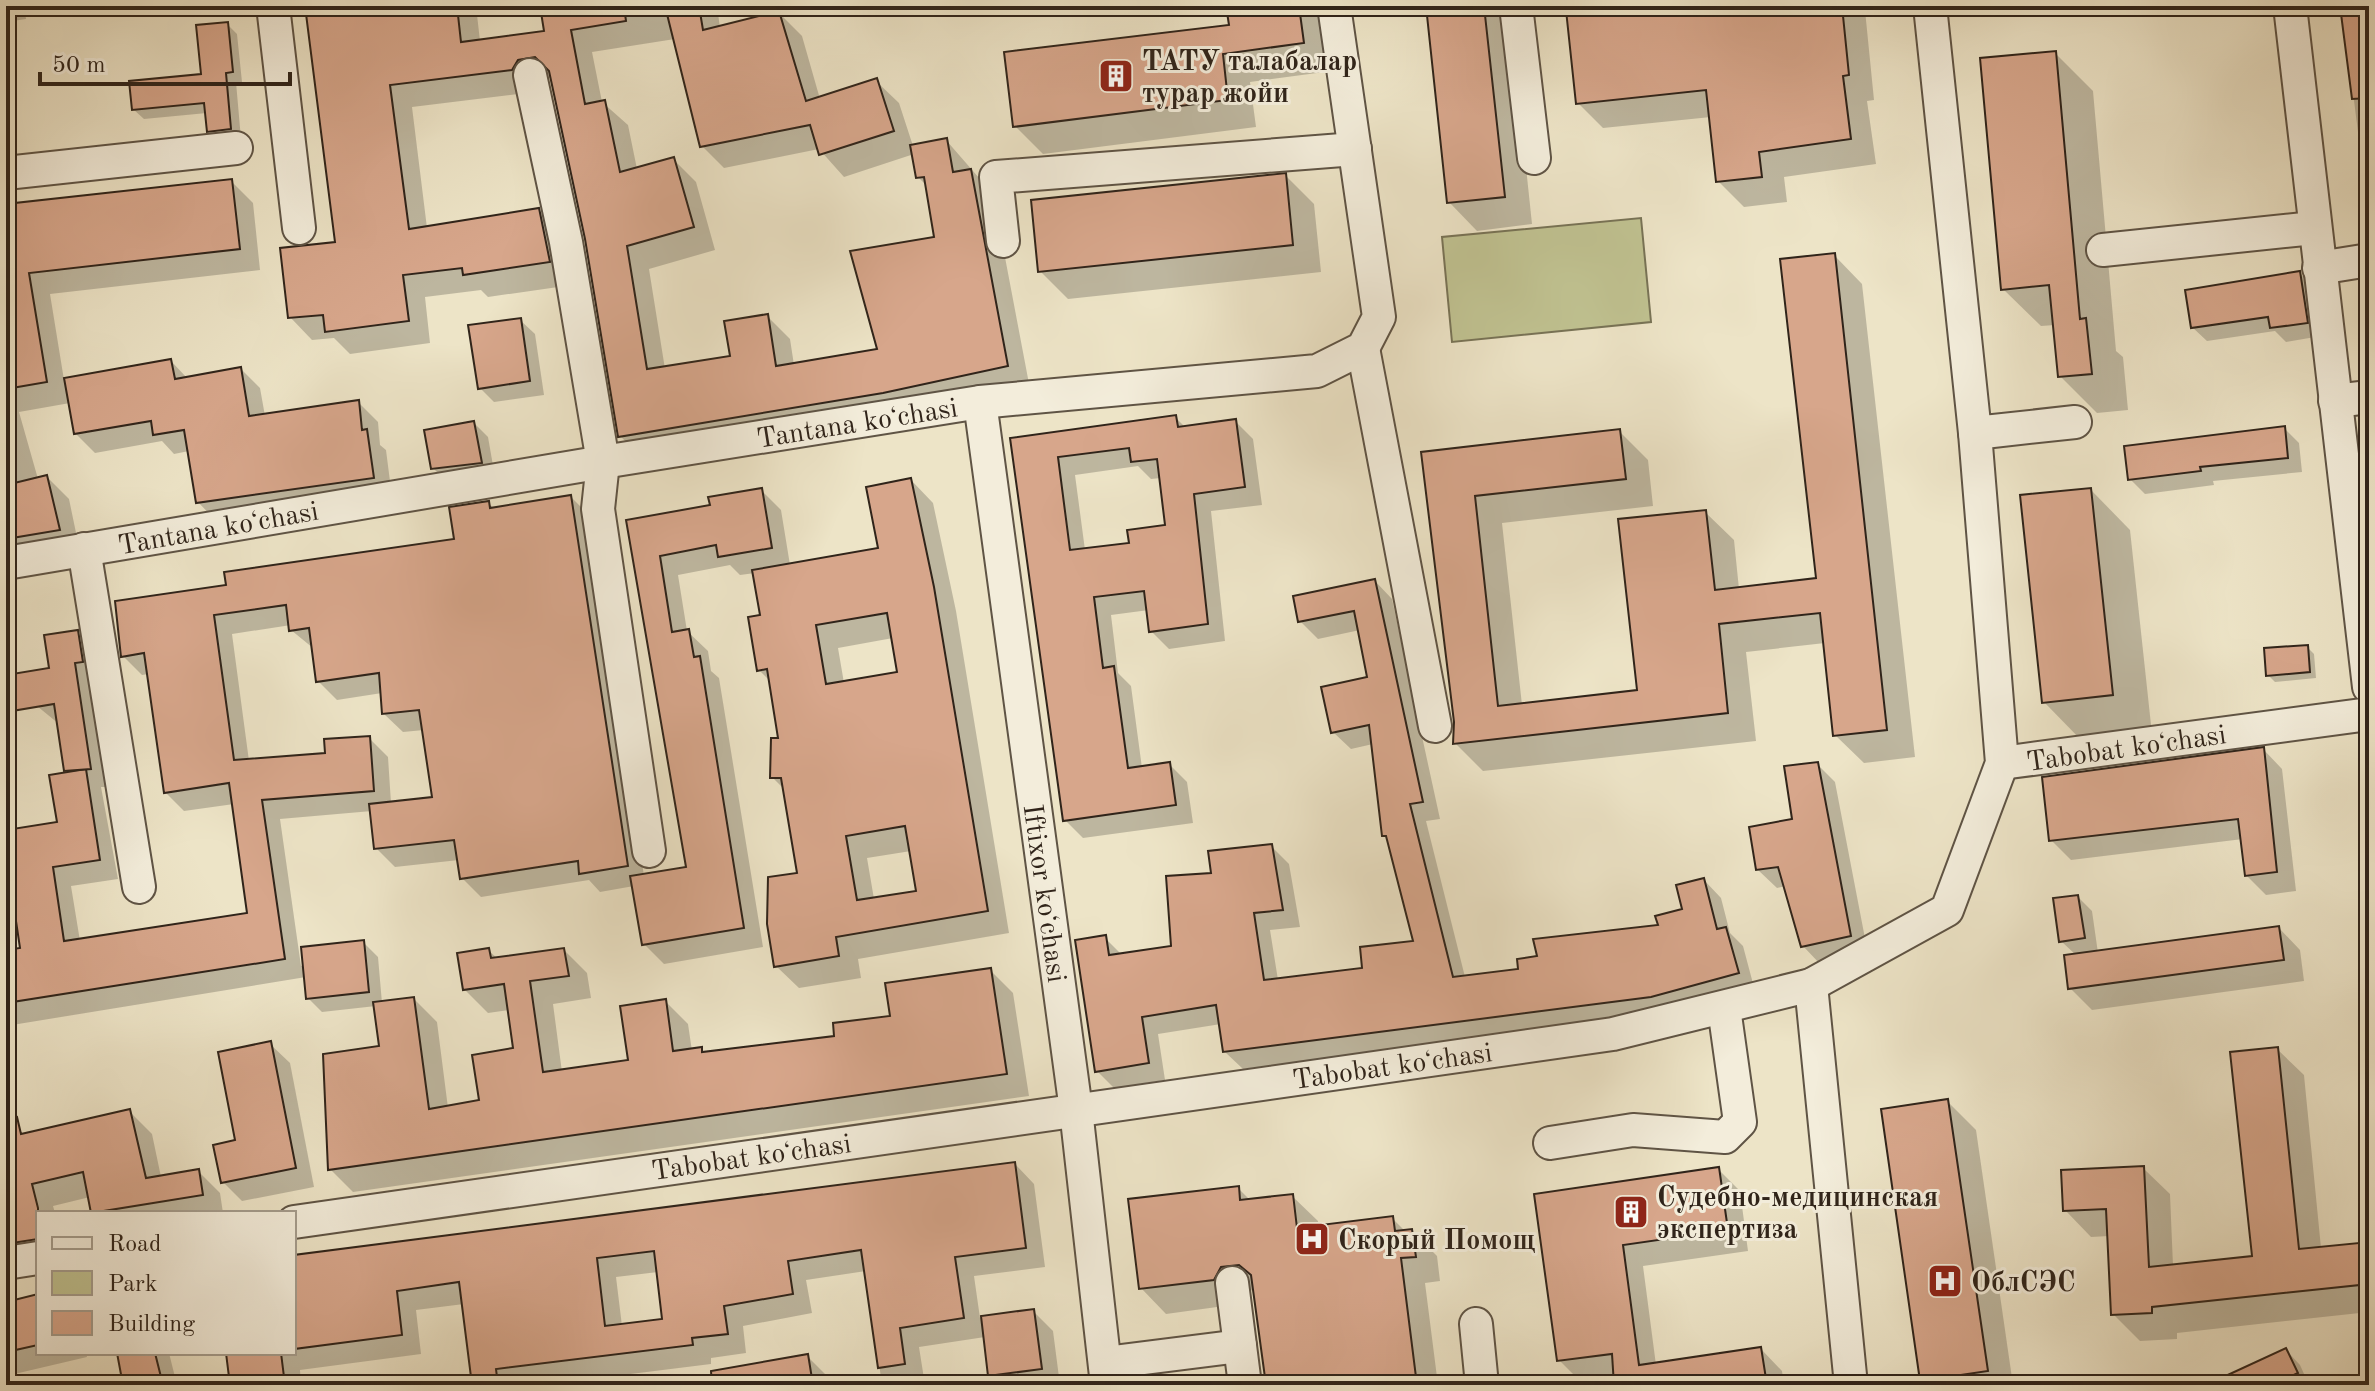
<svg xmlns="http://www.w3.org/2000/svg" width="2375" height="1391" viewBox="0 0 2375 1391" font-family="'Old Standard TT',serif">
<rect width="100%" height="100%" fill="#ede4c7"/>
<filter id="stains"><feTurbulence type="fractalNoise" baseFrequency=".0025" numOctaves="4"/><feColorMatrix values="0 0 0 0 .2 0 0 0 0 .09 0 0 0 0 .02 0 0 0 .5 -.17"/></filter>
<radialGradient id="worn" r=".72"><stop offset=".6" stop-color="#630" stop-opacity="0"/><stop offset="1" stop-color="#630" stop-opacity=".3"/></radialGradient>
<!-- green -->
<path fill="#c0c291" stroke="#787356" stroke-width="2" d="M1641,218L1651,322L1452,342L1442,237Z"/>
<!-- shadow -->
<g fill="#0003" fill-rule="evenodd">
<path d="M6,6H24L26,19L6,22Z"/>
<path d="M308,6H476L480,41L546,33L542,6H717L720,28L779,13L802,36L820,99L876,81L899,103L913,146L946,140L993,194L1030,389L643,458L620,436L587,238L550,78L540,83L535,92L412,107L427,228L539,210L561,233L572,285L488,297L481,290L425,297L430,343L350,354L334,338L312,340L290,317L338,244ZM675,39L702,146L724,168L819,149L844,177L914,154L918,177L928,187L936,238L879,351L794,365L790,339L767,316L732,358L665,369L649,269L715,250L696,182L673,159L637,169L628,125L602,102L592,52Z"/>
<path d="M1228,6H1323L1332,71L1250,82L1256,127L1043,154L1015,126L1231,27Z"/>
<path d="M1428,6H1509L1532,224L1477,231L1449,202Z"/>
<path d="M1628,6H1861L1865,10L1874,100L1867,101L1876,164L1784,177L1787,202L1744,207L1718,181L1711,117L1603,128L1578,103Z"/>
<path d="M2342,6H2369V205L2367,203Z"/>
<path d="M227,24L237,34L242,82H236L241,139L219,141L209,131L207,113L144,119L133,109L203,76Z"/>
<path d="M2055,53L2093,91L2116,351L2123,357L2128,410L2097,413L2060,376L2055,325L2041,326L2003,289Z"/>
<path d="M1286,176L1314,204L1321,272L1068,299L1040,271Z"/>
<path d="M231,181L253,203L260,270L50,294L64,380L171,361L187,378L241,369L260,388L265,416L358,402L378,422L380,445L386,450L392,497L217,522L198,502L189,451L174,454L162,441L95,453L75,433L70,403L19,412L38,479L47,477L69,499L80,552L6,564V207Z"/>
<path d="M1834,255L1862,284L1915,757L1864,763L1835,735L1825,643L1746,652L1756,741L1483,771L1455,743L1456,722L1423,454L1619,431L1648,460L1653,506L1502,523L1522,705L1639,692L1705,512L1734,540L1739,589L1818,580Z"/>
<path d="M2300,273L2314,288L2321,336L2286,342L2275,331L2207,341L2192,327Z"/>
<path d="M520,320L535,334L544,395L494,402L480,388Z"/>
<path d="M1175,417L1186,428L1235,421L1253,439L1262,505L1211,511L1225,641L1169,649L1151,631L1149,610L1111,615L1118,673L1131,686L1142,768L1169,764L1187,782L1193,823L1083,838L1065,820L1012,439ZM1138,466L1151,479L1161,478L1168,527L1131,545L1085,550L1075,475Z"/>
<path d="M474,423L488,437L495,477L447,482L433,468Z"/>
<path d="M2284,428L2299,443L2302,472L2213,481L2214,485L2145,494L2130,479Z"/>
<path d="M911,480L933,503L956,611L1009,933L858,959L861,978L799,988L776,966L799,874L785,790L772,777L780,740L771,682L759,670L762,617L755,573L740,575L730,565L678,575L687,631L708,651L711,671L719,678L763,947L664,964L644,944L634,886L600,892L589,880L481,897L462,878L459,860L395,867L376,848L372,811L280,819L301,966L363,942L378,957L382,1003L414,999L437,1022L448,1108L482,1101L515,1050L509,1010L488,1013L465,990L488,950L498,959L564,950L587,973L591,998L553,1004L562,1072L630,1062L665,1001L688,1024L692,1051L701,1049L705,1053L837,1037L893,1017L990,970L1013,993L1029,1096L353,1192L330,1169L382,1047L376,1006L322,1012L308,998L306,977L6,1026V952L23,949L14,890L6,883V832L59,824L70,774L66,770L59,724L37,706L51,670L77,632L96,651L108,787H101L118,879L71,886L80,941L250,915L234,804L184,811L165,792L149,674L142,675L123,656L228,587L456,541L488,503L495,509L571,497L590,516L644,876L688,868L629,521L712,506L761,490L781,510L790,565L881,550ZM291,625V630L313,648L318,681L337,700L382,693L384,714L403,732L424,730L434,799L391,803L388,757L369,738L327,754L249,761L232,634ZM893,638L899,673L844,683L838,648ZM911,851L918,892L874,899L867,858Z"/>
<path d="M2091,490L2130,530L2152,734L2083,742L2044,702Z"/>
<path d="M1375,581L1392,599L1440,819L1426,821L1465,977L1521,970L1660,927L1685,910L1704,880L1721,898L1730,933L1743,946L1755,991L1669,1013L1243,1069L1225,1052L1221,1024L1158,1034L1165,1080L1114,1088L1097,1071L1105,938L1122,955L1173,947L1213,875L1271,846L1289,864L1300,927L1270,930L1278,980L1364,970L1415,942L1389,841L1384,835L1373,744L1351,749L1333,732L1370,678L1360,630L1318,639L1300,621Z"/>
<path d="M2307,647L2314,654L2316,678L2275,682L2268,675Z"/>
<path d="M6,736L15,793L6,795Z"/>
<path d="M2263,749L2282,769L2296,891L2266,895L2247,876L2243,839L2071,860L2051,840Z"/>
<path d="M1817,764L1835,782L1868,954L1821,965L1803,946L1786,886L1777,888L1758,870L1794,821Z"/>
<path d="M2078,897L2092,911L2098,953L2279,928L2300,950L2304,981L2092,1010L2070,988L2077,956L2061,941Z"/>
<path d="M270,1044L290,1063L314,1187L242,1201L223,1182Z"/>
<path d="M2277,1049L2304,1075L2321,1248L2369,1244V1312L2177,1333V1339L2140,1341L2113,1314L2109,1236L2091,1237L2065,1210L2143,1168L2170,1194L2173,1266L2254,1257Z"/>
<path d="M1947,1101L1976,1130L2013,1385H1928L1922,1380Z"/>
<path d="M130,1112L152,1134L161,1177L198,1171L220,1193L223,1213H93L90,1197L53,1206L55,1213H38V1264L6,1273V1140Z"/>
<path d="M1015,1164L1034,1184L1045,1267L974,1276L980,1318L1033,1311L1053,1331L1060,1385H992L985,1337L919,1347L925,1385H882L866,1271L806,1280L812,1313L743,1326L746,1353L711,1358V1364L542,1385H474L464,1304L416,1310L421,1354L300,1370L301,1385H232L228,1353H294V1256ZM658,1272L664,1321L622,1326L616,1277Z"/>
<path d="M1718,1169L1740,1191L1748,1251L1643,1266L1656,1365L1761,1349L1782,1371L1784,1385H1619L1617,1377L1581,1382L1559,1360L1537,1196Z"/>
<path d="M1238,1188L1251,1201L1292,1196L1318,1221V1227L1392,1218L1406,1232L1412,1231L1437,1256L1440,1281L1425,1283L1438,1385H1268L1255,1289L1245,1293L1239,1304L1166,1314L1141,1288Z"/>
<path d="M38,1296V1353H86L87,1357L6,1376V1304Z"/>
<path d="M2286,1350L2300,1365L2309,1385H2211Z"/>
<path d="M119,1353H169L177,1385H119L124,1384Z"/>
<path d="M807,1356L827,1376L829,1385H761Z"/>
<path d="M1205,1376L1214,1385H1155L1154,1384Z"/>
</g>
<!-- building -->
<g fill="#d7a68b" stroke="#30241a" stroke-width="2" fill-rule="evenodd">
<path d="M305,6H457L461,42L544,31L540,6H624L626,21L571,30L585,104L605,100L620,172L674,157L694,227L627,246L647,369L730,356L724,321L768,314L776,366L877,349L850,251L934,237L924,177L916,178L910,145L947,138L953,172L971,169L1008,366L883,393L618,437L585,239L549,71L535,57L518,60L512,70L390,85L409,229L539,208L550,262L463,275L462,268L403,275L409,321L325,332L323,315L288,318L280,248L335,242Z"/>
<path d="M665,6H699L703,30L779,11L806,101L877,78L894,131L819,155L810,125L700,147Z"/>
<path d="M1226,6H1299L1304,43L1223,54L1228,100L1013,127L1004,52L1229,25Z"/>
<path d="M1426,6H1484L1505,197L1447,203Z"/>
<path d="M1609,6H1842L1849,75L1843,76L1851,139L1759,152L1762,177L1716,182L1706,90L1576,104L1566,10Z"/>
<path d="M2340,6H2369V98L2352,99Z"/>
<path d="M228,22L233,72L226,73L231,129L207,132L204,103L132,110L129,81L201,74L196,25Z"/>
<path d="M2056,51L2080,319L2086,318L2092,374L2058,377L2049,285L2001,290L1980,58Z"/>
<path d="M1286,173L1293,245L1038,272L1031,200Z"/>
<path d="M232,179L240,249L29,273L47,382L6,389V204Z"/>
<path d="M1835,253L1887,730L1833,736L1820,613L1719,624L1728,713L1453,744L1454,722L1421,452L1620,429L1626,479L1475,496L1498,706L1637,690L1618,519L1706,510L1715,590L1816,578L1780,259Z"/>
<path d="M2300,271L2308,323L2270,328L2268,317L2191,328L2185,290Z"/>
<path d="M521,318L530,381L478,389L468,325Z"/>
<path d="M171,359L175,379L241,367L249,416L359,400L362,430L367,429L374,478L196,503L184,430L153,435L151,421L74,434L64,378Z"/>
<path d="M1176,415L1178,427L1236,419L1245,487L1194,494L1208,624L1149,632L1144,591L1094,597L1103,668L1114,666L1128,768L1170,762L1176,805L1063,821L1010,438ZM1129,448L1131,462L1157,459L1165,525L1127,530L1129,543L1070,550L1058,457Z"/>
<path d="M474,421L482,463L431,469L424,430Z"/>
<path d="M2285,426L2288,458L2200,467L2201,471L2128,480L2124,446Z"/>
<path d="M47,475L60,530L6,539V485Z"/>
<path d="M911,478L934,587L988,911L836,937L839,956L774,967L767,924L768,877L797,873L781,778H770L771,738H778L767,669L757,671L748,617L760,615L752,570L878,548L866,487ZM887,613L897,672L826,684L816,625ZM905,826L916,891L857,900L846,836Z"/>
<path d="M762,488L772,548L718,557L716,545L660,556L672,632L689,629L694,657L700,656L744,928L642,945L630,876L686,867L626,520L710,505L708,497Z"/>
<path d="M2091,488L2113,695L2042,703L2020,495Z"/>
<path d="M571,495L628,866L579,874L578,861L460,879L454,840L374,849L369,804L432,797L419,710L382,714L379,673L316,682L309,628L289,631L286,605L214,615L234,760L325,753L324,739L370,736L374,791L262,800L285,959L6,1003V950L20,948L9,874H6V830L57,822L49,775L86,769L100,860L53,867L64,941L247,913L229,783L164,793L144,653L121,657L115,601L226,585L224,572L454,539L449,507L489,501L490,508Z"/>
<path d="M1375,579L1423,802L1410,804L1453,977L1518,969L1517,959L1537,956L1533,939L1658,925L1655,916L1682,909L1676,885L1704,878L1717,929L1726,927L1739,973L1651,997L1223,1052L1216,1005L1142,1017L1149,1063L1095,1072L1075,940L1106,935L1109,955L1171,946L1166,876L1211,873L1208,851L1272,844L1283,910L1254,913L1264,980L1362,968L1360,947L1413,941L1386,836H1382L1369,725L1331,733L1321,687L1367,677L1354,611L1298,622L1293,596Z"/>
<path d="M78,630L83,662L75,663L91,769L64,771L54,704L6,712V675L49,668L44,635Z"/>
<path d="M2308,645L2310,672L2266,676L2264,648Z"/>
<path d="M2264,747L2277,872L2245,876L2238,819L2049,841L2042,777Z"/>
<path d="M1818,762L1851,936L1801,947L1778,867L1756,870L1749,827L1792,819L1784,766Z"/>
<path d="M2078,895L2085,938L2059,942L2053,898Z"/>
<path d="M2279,926L2284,960L2068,989L2064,955Z"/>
<path d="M364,940L369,992L306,999L301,947Z"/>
<path d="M489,948L491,958L564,948L569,976L530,981L543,1072L628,1060L620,1006L666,999L673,1051L702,1047V1052L834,1036L833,1023L890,1016L885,983L991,968L1007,1074L328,1170L323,1054L379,1046L373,1002L414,997L429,1109L479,1100L472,1055L513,1048L504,984L463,990L457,953Z"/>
<path d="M271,1041L296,1168L221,1183L213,1145L235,1140L218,1052Z"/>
<path d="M2278,1047L2299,1249L2369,1242V1284L2152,1307V1313L2111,1315L2106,1209L2063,1211L2061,1170L2144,1166L2149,1267L2252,1256L2230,1052Z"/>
<path d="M1948,1099L1988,1371L1920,1381L1881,1109Z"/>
<path d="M130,1109L146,1178L199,1169L203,1195L91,1213L83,1172L32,1184L38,1208V1239L6,1244V1119L17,1117L21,1134Z"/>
<path d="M1015,1162L1026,1248L955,1257L964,1318L900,1328L905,1364L878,1368L861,1250L788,1261L793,1294L724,1306L728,1334L692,1338L693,1345L496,1369L498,1385H472L459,1282L397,1291L402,1335L294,1349V1255ZM654,1251L662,1319L605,1326L597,1258Z"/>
<path d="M1719,1167L1728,1230L1623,1245L1639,1365L1761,1347L1767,1385H1614L1612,1354L1557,1361L1534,1194Z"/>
<path d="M1239,1186L1240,1200L1293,1194L1297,1228L1393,1216L1395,1231L1412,1229L1416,1257L1401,1258L1417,1385H1266L1251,1275L1239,1265L1221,1267L1214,1280L1139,1289L1128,1199Z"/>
<path d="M38,1294V1345L11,1351L6,1329V1302Z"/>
<path d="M1034,1309L1042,1369L988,1376L981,1316Z"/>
<path d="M2286,1348L2298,1373L2272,1385H2206Z"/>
<path d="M117,1353H155L163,1385H123Z"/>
<path d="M226,1353H281L285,1385H230Z"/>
<path d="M808,1354L813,1385H712L711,1371Z"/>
</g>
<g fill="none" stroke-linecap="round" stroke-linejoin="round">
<!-- minor casing -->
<g stroke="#5f5445" stroke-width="36">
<g id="minor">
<path d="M273,6L299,228"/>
<path d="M1516,6L1534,158"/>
<path d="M1930,6L1975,433L2075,422"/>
<path d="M2290,6L2369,687"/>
<path d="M530,75L566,242L603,462L598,509L649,851"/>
<path d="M6,173L236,148"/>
<path d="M1003,241L996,177L1355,149"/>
<path d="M2103,250L2314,228"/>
<path d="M2319,268L2369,260"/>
<path d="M1363,348L1435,726"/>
<path d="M2335,401L2369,397"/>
<path d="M980,402L1076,1110L1107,1385"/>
<path d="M84,549L139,887"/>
<path d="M6,563L603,462L980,402L1317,371L1363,348L1379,317L1334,6"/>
<path d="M2002,763L2369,714"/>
<path d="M1811,985L1851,1385"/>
<path d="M1550,1143L1633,1130L1725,1137L1740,1122L1724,1008"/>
<path d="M294,1222L1613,1034L1811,985L1947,910L2002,763L1975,433"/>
<path d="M6,1263L38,1258"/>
<path d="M1232,1283L1245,1385"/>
<path d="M1476,1324L1482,1385"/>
<path d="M1105,1363L1240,1346"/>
</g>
</g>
<!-- minor -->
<use href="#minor" stroke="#f3eddb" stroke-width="32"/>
</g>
<!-- icons -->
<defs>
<g id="building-square" transform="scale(1.8)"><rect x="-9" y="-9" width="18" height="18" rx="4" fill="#8f2418" stroke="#f3eddb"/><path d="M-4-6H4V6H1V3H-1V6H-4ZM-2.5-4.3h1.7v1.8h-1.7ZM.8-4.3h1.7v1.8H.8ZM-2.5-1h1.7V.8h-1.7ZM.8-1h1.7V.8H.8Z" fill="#fff"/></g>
<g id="hospital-square" transform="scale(1.8)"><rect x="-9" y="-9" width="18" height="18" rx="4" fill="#8f2418" stroke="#f3eddb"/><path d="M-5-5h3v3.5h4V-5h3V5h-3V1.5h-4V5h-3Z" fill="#fff"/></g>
</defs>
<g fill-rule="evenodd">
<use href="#building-square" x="1116" y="76"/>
<use href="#building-square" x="1631" y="1212"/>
<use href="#hospital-square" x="1312" y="1239"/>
<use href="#hospital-square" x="1945" y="1281"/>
</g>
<g text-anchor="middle" stroke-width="6" stroke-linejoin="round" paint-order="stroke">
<!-- poi labels -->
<g font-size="28" font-weight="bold" fill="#30241a" stroke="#f3eddb" text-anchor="start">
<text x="1142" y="70">ТАТУ талабалар<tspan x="1142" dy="32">турар жойи</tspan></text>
<text x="1657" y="1206">Судебно-медицинская<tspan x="1657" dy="32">экспертиза</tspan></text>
<text x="1338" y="1249">Скорый Помощ</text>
<text x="1971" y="1291">ОблСЭС</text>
</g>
<!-- street labels -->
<g font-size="28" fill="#30241a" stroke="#f3eddb">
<text transform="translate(857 422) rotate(-9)" y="10">Tantana koʻchasi</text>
<text transform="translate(218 527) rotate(-10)" y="10">Tantana koʻchasi</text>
<text transform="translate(2126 747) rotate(-8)" y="10">Tabobat koʻchasi</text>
<text transform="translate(1046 893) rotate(82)" y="10">Iftixor koʻchasi</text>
<text transform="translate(1392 1065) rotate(-8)" y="10">Tabobat koʻchasi</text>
<text transform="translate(751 1156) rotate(-8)" y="10">Tabobat koʻchasi</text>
</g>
</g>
<!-- margin -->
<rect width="2375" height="1391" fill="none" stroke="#ede4c7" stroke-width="32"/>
<rect x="8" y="8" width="2359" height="1375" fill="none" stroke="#30241a" stroke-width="4"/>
<rect x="16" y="16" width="2343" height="1359" fill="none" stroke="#30241a" stroke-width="2"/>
<!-- legend -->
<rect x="36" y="1211" width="260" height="144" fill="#f3eddb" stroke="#a59d8e" stroke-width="2"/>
<rect x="52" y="1237" width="40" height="12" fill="#f3eddb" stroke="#a59d8e" stroke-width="2"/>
<text x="108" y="1251" font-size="24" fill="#30241a">Road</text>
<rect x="52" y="1271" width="40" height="24" fill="#c0c291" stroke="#a59d8e" stroke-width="2"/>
<text x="108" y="1291" font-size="24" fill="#30241a">Park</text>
<rect x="52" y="1311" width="40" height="24" fill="#d7a68b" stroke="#a59d8e" stroke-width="2"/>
<text x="108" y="1331" font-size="24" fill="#30241a">Building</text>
<!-- scale -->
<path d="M40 72v12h250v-12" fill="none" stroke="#30241a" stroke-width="4"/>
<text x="52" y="72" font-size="24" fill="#30241a" stroke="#f3eddb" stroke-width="6" paint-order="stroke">50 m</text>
<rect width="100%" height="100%" filter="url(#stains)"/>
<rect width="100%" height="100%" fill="url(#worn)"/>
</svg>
